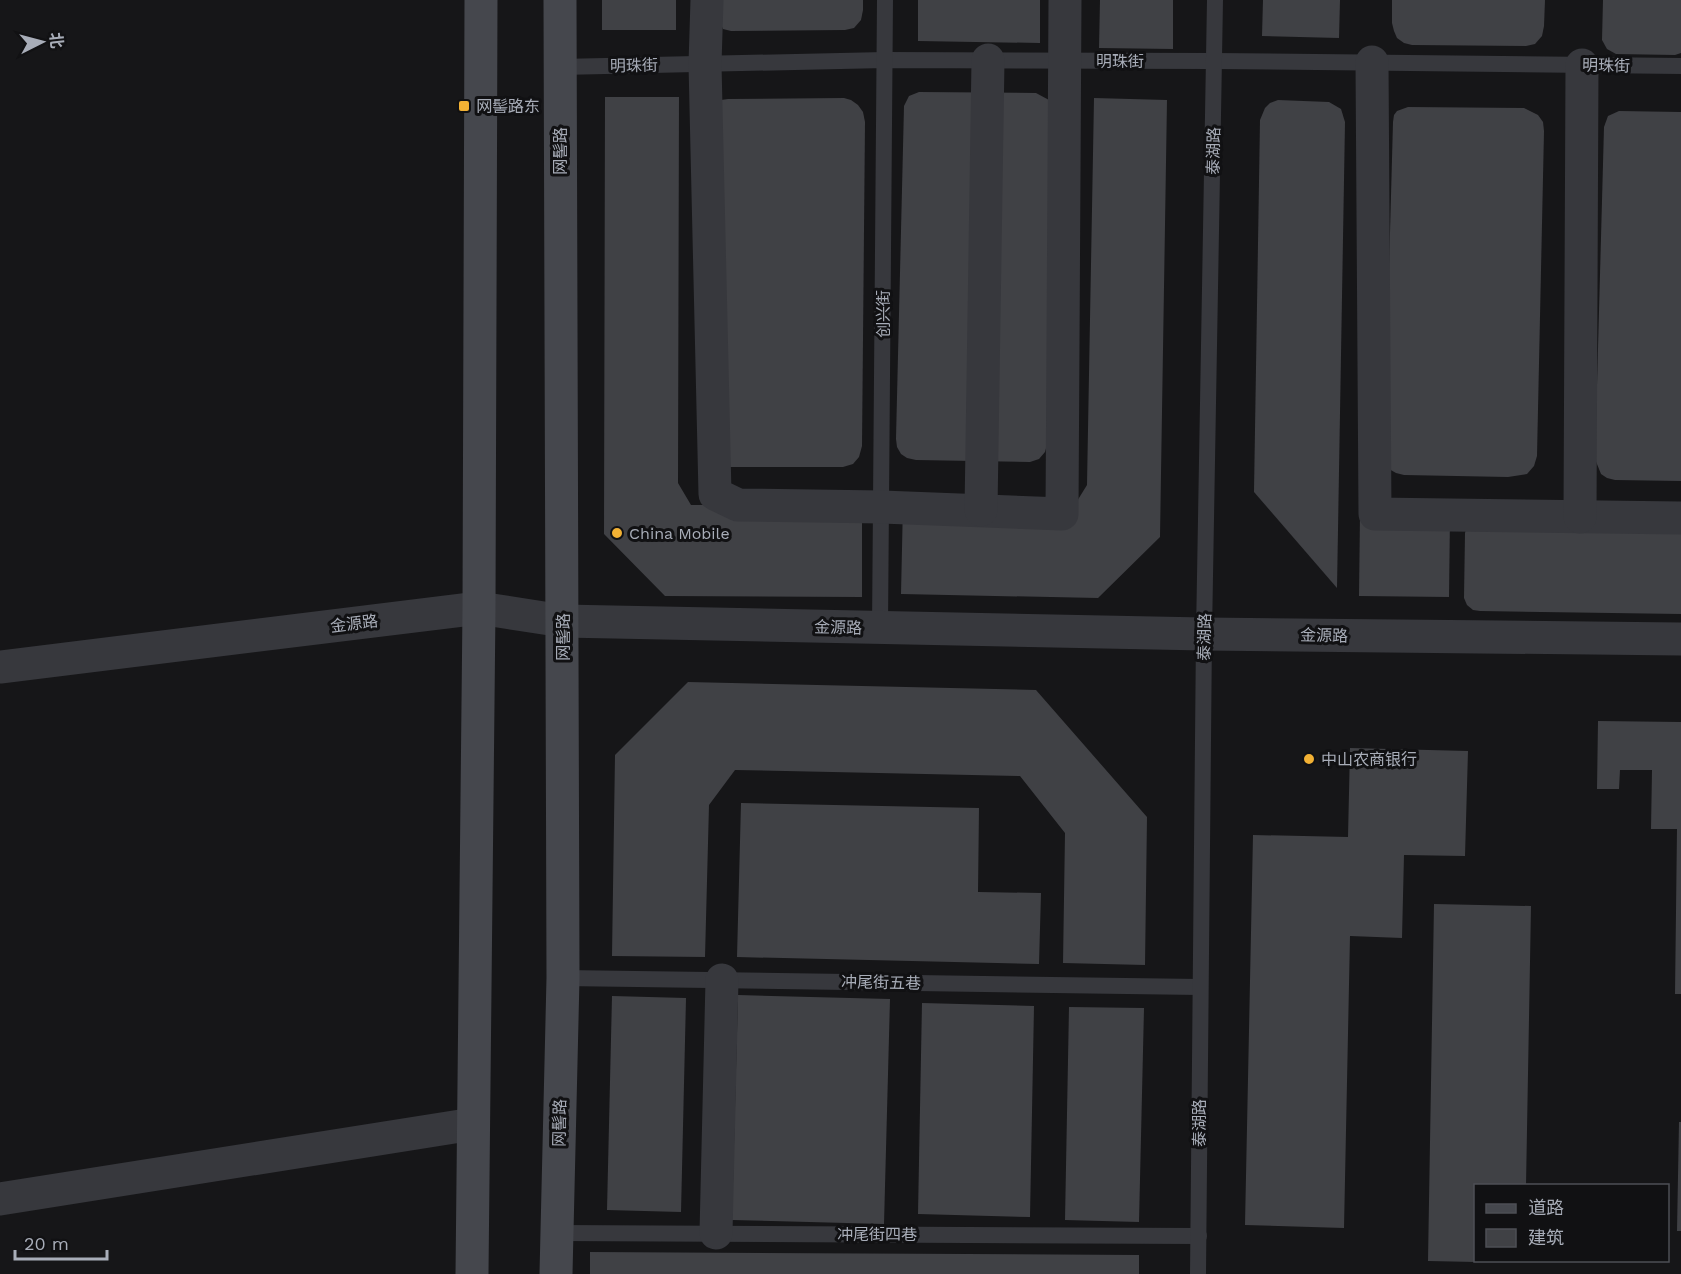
<svg xmlns="http://www.w3.org/2000/svg" width="1681" height="1274" viewBox="0 0 1681 1274" font-family="'Work Sans','Noto Sans SC',sans-serif">
<rect width="100%" height="100%" fill="#161618"/>
<!-- building -->
<g fill="#404145">
<rect x="602" y="0" width="74" height="30"/>
<path d="M711,0H863V10L861,20L854,28L845,30L731,31L723,29Z"/>
<path d="M918,0H1040V43L918,41Z"/>
<path d="M1100,0H1173V49L1099,48Z"/>
<path d="M1263,0H1340L1339,38L1262,36Z"/>
<path d="M1392,0H1545L1544,26L1542,36L1535,44L1526,46L1412,45L1404,43L1397,38L1394,31L1392,23Z"/>
<path d="M1603,0H1681V53L1675,55L1616,54L1607,49L1602,40Z"/>
<path d="M919,92L1036,93L1049,100L1048,441L1045,452L1039,459L1030,462L916,460L907,458L901,454L897,447L896,439L904,106L909,96Z"/>
<path d="M605,97H679L678,483L691,505H862V597L665,596L604,534Z"/>
<path d="M844,98L851,100L858,105L863,112L865,122L862,446L859,457L853,464L843,467H730L721,100L728,99Z"/>
<path d="M1094,98L1167,100L1160,537L1098,598L901,594L903,503L1074,506L1087,485Z"/>
<path d="M1278,100L1329,102L1341,109L1345,122L1337,588L1254,492L1260,120L1265,108L1270,103Z"/>
<path d="M1408,107L1524,108L1538,115L1543,122L1544,131L1537,456L1534,466L1527,474L1508,477L1404,475L1396,473L1389,469L1384,454L1393,122L1394,115L1397,111Z"/>
<path d="M1619,111L1681,112V481L1615,480L1607,478L1601,474L1595,459L1604,127L1608,116Z"/>
<path d="M1360,514L1450,515L1449,597L1359,596Z"/>
<path d="M1681,518V614L1480,611L1473,610L1467,605L1464,598L1465,533L1467,526Z"/>
<path d="M688,682L1036,690L1147,817L1145,965L1063,963L1065,833L1020,776L735,770L709,805L705,957L612,956L615,755Z"/>
<path d="M1598,721L1681,722V994H1675L1677,829H1651L1652,770H1620L1619,789H1597Z"/>
<path d="M1350,748L1468,751L1465,856L1404,855L1402,938L1350,936L1344,1228L1245,1225L1253,835L1348,837Z"/>
<path d="M741,803L979,808L978,892L1041,893L1039,964L737,957Z"/>
<path d="M1434,904L1531,906L1526,1186H1476V1262L1428,1261Z"/>
<path d="M738,995L890,999L884,1224L732,1220Z"/>
<path d="M612,996L686,998L681,1212L607,1210Z"/>
<path d="M922,1003L1034,1006L1030,1217L918,1214Z"/>
<path d="M1069,1007L1144,1008L1139,1222L1065,1220Z"/>
<path d="M1679,1122H1681V1231H1677Z"/>
<path d="M590,1252L1139,1255V1274H590Z"/>
</g>
<g fill="none" stroke-linecap="round" stroke-linejoin="round">
<!-- lane -->
<g stroke="#37383d" stroke-width="16">
<path d="M560,67L885,60L1214,61L1681,66"/>
<path d="M880,628L885,0"/>
<path d="M563,978L1200,987"/>
<path d="M556,1233L1199,1236"/>
<path d="M1198,1274L1204,634L1215,0"/>
</g>
<!-- street -->
<g stroke="#37383d" stroke-width="33">
<path d="M707,0L705,64L715,494L738,505L882,507L1062,514L1065,0"/>
<path d="M1372,62L1375,514L1681,518"/>
<path d="M981,510L988,60"/>
<path d="M1580,517L1582,65"/>
<path d="M0,667L479,608L563,621L1204,634L1681,639"/>
<path d="M0,1199L473,1124"/>
<path d="M716,1233L722,980"/>
</g>
<!-- secondary -->
<g stroke="#45474d" stroke-width="33">
<path d="M472,1274L479,608L481,0"/>
<path d="M556,1274L563,978L560,0"/>
</g>
</g>
<!-- markers -->
<g fill="#f2b134" stroke="#111113" stroke-width="2">
<rect x="458" y="100" width="12" height="12" rx="3"/>
<circle cx="617" cy="533" r="6"/>
<circle cx="1309" cy="759" r="6"/>
</g>
<g text-anchor="middle" stroke-width="6" stroke-linejoin="round" paint-order="stroke">
<!-- street labels -->
<g font-size="16" fill="#a8adb8" stroke="#111113">
<text x="1120" y="67">明珠街</text>
<text transform="translate(634 65) rotate(-1)" y="6">明珠街</text>
<text transform="translate(1606 65) rotate(1)" y="6">明珠街</text>
<text transform="translate(560 151) rotate(-90)" y="6">网髻路</text>
<text transform="translate(1213 151) rotate(-89)" y="6">泰湖路</text>
<text transform="translate(883 314) rotate(-90)" y="6">创兴街</text>
<text transform="translate(354 623) rotate(-7)" y="6">金源路</text>
<text transform="translate(838 627) rotate(1)" y="6">金源路</text>
<text transform="translate(1324 635) rotate(1)" y="6">金源路</text>
<text transform="translate(563 637) rotate(-90)" y="6">网髻路</text>
<text transform="translate(1204 637) rotate(-89)" y="6">泰湖路</text>
<text transform="translate(881 982) rotate(1)" y="6">冲尾街五巷</text>
<text transform="translate(559 1123) rotate(-89)" y="6">网髻路</text>
<text transform="translate(1199 1123) rotate(-90)" y="6">泰湖路</text>
<text x="877" y="1240">冲尾街四巷</text>
</g>
<!-- poi labels -->
<g font-size="16" fill="#a8adb8" stroke="#111113" text-anchor="start">
<text x="476" y="112">网髻路东</text>
<text x="629" y="539">China Mobile</text>
<text x="1321" y="765">中山农商银行</text>
</g>
</g>
<!-- legend -->
<rect x="1474" y="1184" width="195" height="78" fill="#111113" stroke="#4d4f55" stroke-width="1.5"/>
<rect x="1486" y="1204" width="30" height="9" fill="#45474d" stroke="#4d4f55" stroke-width="1.5"/>
<text x="1528" y="1214" font-size="18" fill="#a8adb8">道路</text>
<rect x="1486" y="1229" width="30" height="18" fill="#404145" stroke="#4d4f55" stroke-width="1.5"/>
<text x="1528" y="1244" font-size="18" fill="#a8adb8">建筑</text>
<!-- north arrow -->
<g transform="translate(42 42) rotate(84)" stroke="#111113" stroke-width="4.5" paint-order="stroke">
<path d="M0-4.5L10 22L0 15L-10 22Z" fill="#a8adb8"/>
<text y="-9" font-size="16" font-weight="bold" text-anchor="middle" fill="#a8adb8">北</text>
</g>
<!-- scale -->
<path d="M15 1250v9h92v-9" fill="none" stroke="#a8adb8" stroke-width="3"/>
<text x="24" y="1250" font-size="18" fill="#a8adb8" stroke="#111113" stroke-width="4.5" paint-order="stroke">20 m</text>
</svg>
